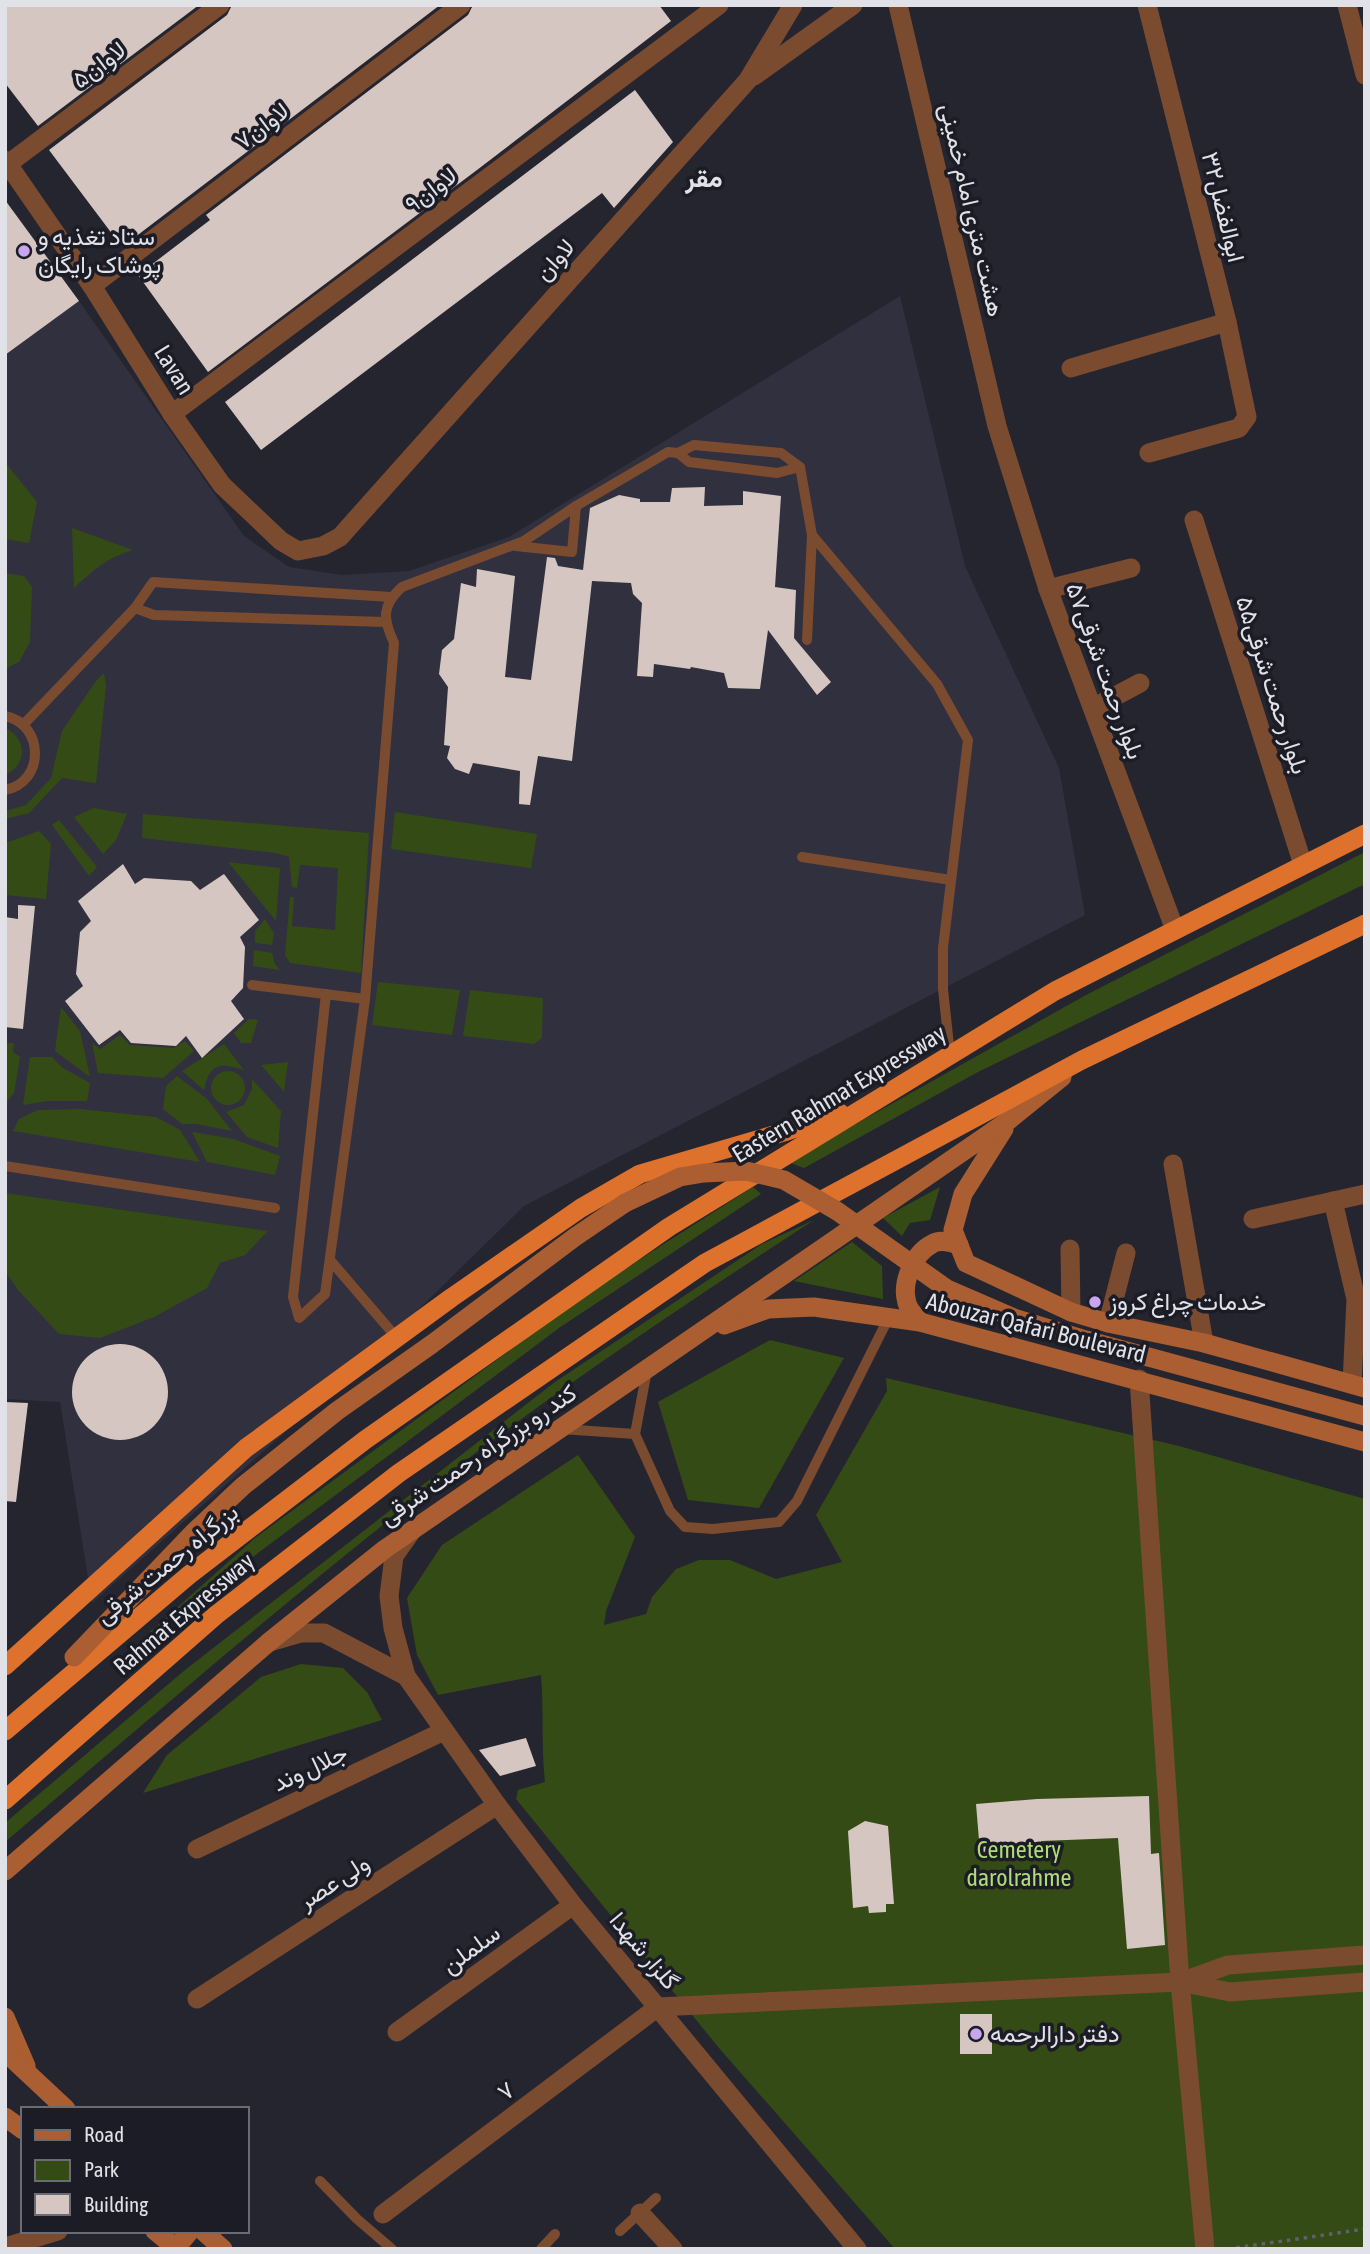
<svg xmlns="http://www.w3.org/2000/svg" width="1370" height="2254" viewBox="0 0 1370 2254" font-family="'Asap Condensed',Vazirmatn,sans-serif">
<rect width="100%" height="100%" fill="#252530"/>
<!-- built -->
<path fill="#30303f" d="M900,296L965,566L1059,768L1085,915L524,1206L370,1357L92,1603L60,1402L5,1399V355L79,301L244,536L289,567L342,575L409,571L509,537Z"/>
<!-- green -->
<g fill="#354b16">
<path d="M5,462L37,502L29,543L5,539Z"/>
<path d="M72,528L133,550C108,557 92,571 74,588Z"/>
<path d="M5,573L24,576L32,587L30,642L19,662L5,669Z"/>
<path d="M104,673L106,686L96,783L62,778L29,813L5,819V811L26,805L51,778L62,731L96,681Z"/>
<path d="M5,728C27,738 28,765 5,775Z"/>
<path d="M94,808L127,814L116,840L103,854L74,817Z"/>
<path d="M395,812L537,834L531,868L391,849Z"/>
<path d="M143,814L369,833L361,973L290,963L285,955L290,897H294L292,926L335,930L338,868L300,865L297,888L292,887L289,857L276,853L142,838Z"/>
<path d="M59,820L97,867L89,876L52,825Z"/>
<path d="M39,831L51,844L46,899L5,895V843Z"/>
<path d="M1365,852V884L978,1072L804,1168L788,1162L1086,995Z"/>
<path d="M228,862L280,868L276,921Z"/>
<path d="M265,919L274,933L272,945L255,943V931Z"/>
<path d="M254,950L272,953L275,964L280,970L253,966Z"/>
<path d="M378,982L460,990L452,1035L372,1025Z"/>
<path d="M470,990L543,998L542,1038L534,1044L463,1036Z"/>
<path d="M61,1007L80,1031L90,1077L55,1051Z"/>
<path d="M249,1019L258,1020L251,1043H241L234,1033Z"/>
<path d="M120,1035L130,1045L174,1048L185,1041L194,1051L163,1078L98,1073L92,1043L100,1049Z"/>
<path d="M5,1043H14L13,1052L20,1057L14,1093L5,1104Z"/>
<path d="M224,1044L244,1070C221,1062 209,1063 204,1090L182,1071Z"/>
<path d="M30,1057H52L63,1068L90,1083L87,1101H48L23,1105Z"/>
<path d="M288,1062L284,1092L261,1065Z"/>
<circle cx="228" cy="1088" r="17"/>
<path d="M177,1076L207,1099L232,1131L196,1124H182L163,1109L166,1086Z"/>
<path d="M252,1079L281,1111L278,1148L247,1137L226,1112L244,1105L252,1089Z"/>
<path d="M80,1109L156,1117L180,1130L200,1162L13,1131L19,1119L38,1110Z"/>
<path d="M192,1132L234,1139L280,1156L275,1175L207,1162Z"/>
<path d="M753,1187L761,1194L559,1328L242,1565L146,1646L132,1648L255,1538L592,1290Z"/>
<path d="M940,1187L930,1220L910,1223L902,1236L883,1218Z"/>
<path d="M5,1193L268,1231L245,1255L220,1263L207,1288L154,1317L100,1338L59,1334L18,1290L5,1271Z"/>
<path d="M814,1220C693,1299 572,1379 457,1467C302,1586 154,1715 5,1842V1823L185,1670L555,1382L762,1244Z"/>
<path d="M852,1242L882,1266L883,1299L794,1281Z"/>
<path d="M770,1340L844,1358L759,1508L688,1500L658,1402Z"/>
<path d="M886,1378L1179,1446L1365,1499V2249H895L719,2048L516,1799L518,1790L545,1782C541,1746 544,1711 541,1675L438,1695L417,1655L407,1598L442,1545L578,1455L635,1537L606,1611L604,1625L646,1614L652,1597L676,1569L699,1560H730L776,1579L842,1562L816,1515L887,1391Z"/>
<path d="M301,1664L343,1668L367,1692L382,1720L143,1793L167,1755L261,1677Z"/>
</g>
<!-- building -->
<g fill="#d6c6c2">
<path d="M5,5H199L38,126L5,83Z"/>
<path d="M232,5H440L122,247L49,150L227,15Z"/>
<path d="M473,5H659L671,21L477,170L208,372L138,275L210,220L206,215L468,15Z"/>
<path d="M635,90L673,142L614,208L602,193L261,450L225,402Z"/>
<path d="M5,200L79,301L5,355Z"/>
<path d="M705,487L704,506L743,505V491L781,496L775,587L796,590L794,638L831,682L817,695L768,630L760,689L728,688L724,673L691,667L690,669L654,664L653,677L637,676L642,603L633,594L631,583L592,581L572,761L538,756L530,805L519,804L520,771L473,763L469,774L455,769L447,758L450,746L444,745L448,687L439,674L442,650L454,639L461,583L476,587L477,569L515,576L505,677L531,680L547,557L555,558L558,566L583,570L590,508L619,495L640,499V502H670L672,488Z"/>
<path d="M123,864L135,884L144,878L191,881L200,890L224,874L259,920L240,937L245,947L243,988L231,1001L244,1019L202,1058L186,1036L176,1046L131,1043L120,1030L99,1045L65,1001L83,986L76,974L80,932L91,921L78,901Z"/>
<path d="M18,905L35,906L23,1029L5,1027V917L18,919Z"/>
<circle cx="120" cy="1392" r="48"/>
<path d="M5,1402L28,1403L16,1502L5,1501Z"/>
<path d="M526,1738L536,1766L500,1776L479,1750Z"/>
<path d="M1149,1796L1151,1854L1159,1853L1165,1945L1127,1949L1118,1838L1041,1841V1847L980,1852L976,1804L1037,1799Z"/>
<path d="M865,1821L888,1826L894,1904H886V1912L869,1913L868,1906L853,1908L848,1831Z"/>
<rect x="960" y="2014" width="32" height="40"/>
</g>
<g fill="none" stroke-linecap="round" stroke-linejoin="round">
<!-- path -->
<path stroke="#60606a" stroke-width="3.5" stroke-dasharray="3.5 5" stroke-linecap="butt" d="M1228,2249L1365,2229"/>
<!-- service -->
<g stroke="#7b4b30" stroke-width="10">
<path d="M678,453L689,462L777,473L800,467"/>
<path d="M812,535L937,684L968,740L943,948V989L950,1055"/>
<path d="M516,546L572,552L576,506"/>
<path d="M385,622L154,615L135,608L153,582L391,597"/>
<path d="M5,716C45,724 45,783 5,790"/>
<path d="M23,725L135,608"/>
<path d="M802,857L951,880"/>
<path d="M252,985L365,999"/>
<path d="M326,994L293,1297L299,1318L325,1294L365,999L394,643C383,619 381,606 402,587L524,541L576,506L668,452L678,453L694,445L781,453L800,467L812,535L807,640"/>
<path d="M5,1166L275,1208"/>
<path d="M330,1260L397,1338"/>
<path d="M647,1370L635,1434L670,1511L685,1527L713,1529L779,1522L797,1501L889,1317"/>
<path d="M561,1429L635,1434"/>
<path d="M320,2181L357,2219L392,2249"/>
<path d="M620,2231L656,2198"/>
<path d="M541,2249L555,2234"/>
</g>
<!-- minor -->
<g stroke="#7b4b30" stroke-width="19">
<path d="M898,5L997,426L1048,589L1175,930"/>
<path d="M1147,5L1227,322L1247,417L1239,428L1149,453"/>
<path d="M1347,5L1365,75"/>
<path d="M8,164L220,5"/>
<path d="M92,286L461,5"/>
<path d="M1071,368L1227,322"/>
<path d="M172,414L719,5"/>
<path d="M1194,520L1303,865"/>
<path d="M1048,589L1131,568"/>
<path d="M1093,708L1140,683"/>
<path d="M1173,1164L1204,1343"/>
<path d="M1333,1201L1356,1299L1352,1384"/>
<path d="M1253,1219L1365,1194"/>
<path d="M1070,1249L1071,1312"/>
<path d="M1108,1323L1126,1253"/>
<path d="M1139,1379L1180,1982L1205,2249"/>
<path d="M197,1849L444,1731"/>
<path d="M1181,1982L1228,1965L1365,1955"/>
<path d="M197,1999L497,1805"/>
<path d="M397,2032L573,1905"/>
<path d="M640,2213L673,2249"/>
<path d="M383,2214L658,2007L1180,1982L1230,1992L1365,1982"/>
<path d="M5,2247L58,2231"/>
</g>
<!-- tertiary -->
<g stroke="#7b4b30" stroke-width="19">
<path d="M754,76L853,5"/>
<path d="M5,160L92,286L172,414L222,485L281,541L298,551L323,546L340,537L748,80L793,5"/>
<path d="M270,1642L301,1633H324L406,1676L393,1628L389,1596L394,1556L411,1532"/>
<path d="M406,1676L497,1805L573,1905L857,2249"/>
</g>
<!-- secondary -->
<g stroke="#aa5e31" stroke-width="19">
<path d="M1004,1129L963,1194L953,1230L966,1263L1071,1312L1108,1323L1204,1343L1365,1388"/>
<path d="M920,1322C915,1316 909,1310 907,1303C901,1283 913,1254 932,1244C940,1239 950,1242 959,1245"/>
<path d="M724,1325L768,1309L814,1307L920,1322L1365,1442"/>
<path d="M5,1871L269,1642L385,1549L1009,1120L1062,1077"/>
<path d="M5,2017L26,2066"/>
<path d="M5,2052L66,2109"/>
<path d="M5,2117L23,2130"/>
<path d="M155,2231L177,2249"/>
<path d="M203,2231L223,2249"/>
<path d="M176,2248L190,2231"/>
</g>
<!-- trunk -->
<g stroke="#de712b" stroke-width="19">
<path d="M5,1666L246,1448L451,1298L581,1208L640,1174L784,1132L840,1113"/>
<path d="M5,1731L189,1575L365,1440L669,1227L1055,991L1365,834"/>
<path d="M5,1800L216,1615L399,1473L705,1263L1082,1060L1365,924"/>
</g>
<!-- secondary-bridge -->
<path stroke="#aa5e31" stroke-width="19" d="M74,1657L193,1533L243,1486L337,1411L432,1344L575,1237L625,1203L680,1177L704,1173L746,1171L784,1180L837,1211L947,1289L1014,1318L1086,1340L1365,1416"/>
</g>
<!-- markers -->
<g fill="#c7a6ef" stroke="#1c1c26" stroke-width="2.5">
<circle cx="24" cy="251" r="7"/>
<circle cx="1095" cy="1302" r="7"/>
<circle cx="976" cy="2034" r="7"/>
</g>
<g text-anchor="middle" stroke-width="7" stroke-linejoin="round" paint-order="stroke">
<!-- street labels -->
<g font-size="24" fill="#e1e1e8" stroke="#1c1c26">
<text transform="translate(99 65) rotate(-37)" y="8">۵لاوان</text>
<text transform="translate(262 126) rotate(-37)" y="8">۷لاوان</text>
<text transform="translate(431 190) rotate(-37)" y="8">۹لاوان</text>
<text transform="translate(1223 207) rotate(76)" y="8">ابوالفضل۳۲</text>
<text transform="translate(972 210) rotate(77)" y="8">هشت متری امام خمینی</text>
<text transform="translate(555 260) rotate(-48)" y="8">لاوان</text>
<text transform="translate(174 370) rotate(58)" y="8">Lavan</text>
<text transform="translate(1105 671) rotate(70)" y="8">۵۷بلوار رحمت شرقی</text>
<text transform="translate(1272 685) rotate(72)" y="8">بلوار رحمت شرقی۵۵</text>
<text transform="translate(839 1094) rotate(-31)" y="8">Eastern Rahmat Expressway</text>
<text transform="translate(1036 1328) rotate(14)" y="8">Abouzar Qafari Boulevard</text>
<text transform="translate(478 1455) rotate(-34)" y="8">کند رو بزرگراه رحمت شرقی</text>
<text transform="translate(167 1564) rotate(-39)" y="8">بزرگراه رحمت شرقی</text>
<text transform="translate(184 1614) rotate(-40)" y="8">Rahmat Expressway</text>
<text transform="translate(310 1768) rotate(-25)" y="8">جلال وند</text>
<text transform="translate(334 1882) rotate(-33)" y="8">ولی عصر</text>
<text transform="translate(471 1949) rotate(-36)" y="8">سلملن</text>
<text transform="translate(644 1951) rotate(50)" y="8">گلزار شهدا</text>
<text transform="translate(506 2091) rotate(-37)" y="8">۷</text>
</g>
<!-- poi labels -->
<g font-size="24" fill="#e1e1e8" stroke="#1c1c26" text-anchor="start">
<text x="38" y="245">ستاد تغذیه و<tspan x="38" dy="28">پوشاک رایگان</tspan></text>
<text x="1109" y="1310">خدمات چراغ کروز</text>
<text x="990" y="2042">دفتر دارالرحمه</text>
</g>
<!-- park labels -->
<g font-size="24" fill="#aedc76" stroke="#1c1c26">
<text x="1019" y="1858">Cemetery<tspan x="1019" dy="28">darolrahme</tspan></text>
</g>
<!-- neighbourhood labels -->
<g font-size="26" font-weight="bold" fill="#e1e1e8" stroke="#1c1c26">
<text x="704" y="187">مقر</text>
</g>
</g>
<!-- border -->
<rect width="1370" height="2254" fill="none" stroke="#e1e1e8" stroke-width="14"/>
<!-- legend -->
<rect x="21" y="2107" width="228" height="126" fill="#1c1c26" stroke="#6b6b74" stroke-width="2"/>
<rect x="35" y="2130" width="35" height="10" fill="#aa5e31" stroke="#6b6b74" stroke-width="2"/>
<text x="84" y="2142" font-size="21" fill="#e1e1e8">Road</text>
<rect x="35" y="2160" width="35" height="21" fill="#354b16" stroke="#6b6b74" stroke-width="2"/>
<text x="84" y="2177" font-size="21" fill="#e1e1e8">Park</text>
<rect x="35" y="2194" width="35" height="21" fill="#d6c6c2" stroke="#6b6b74" stroke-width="2"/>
<text x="84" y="2212" font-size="21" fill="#e1e1e8">Building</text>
</svg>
